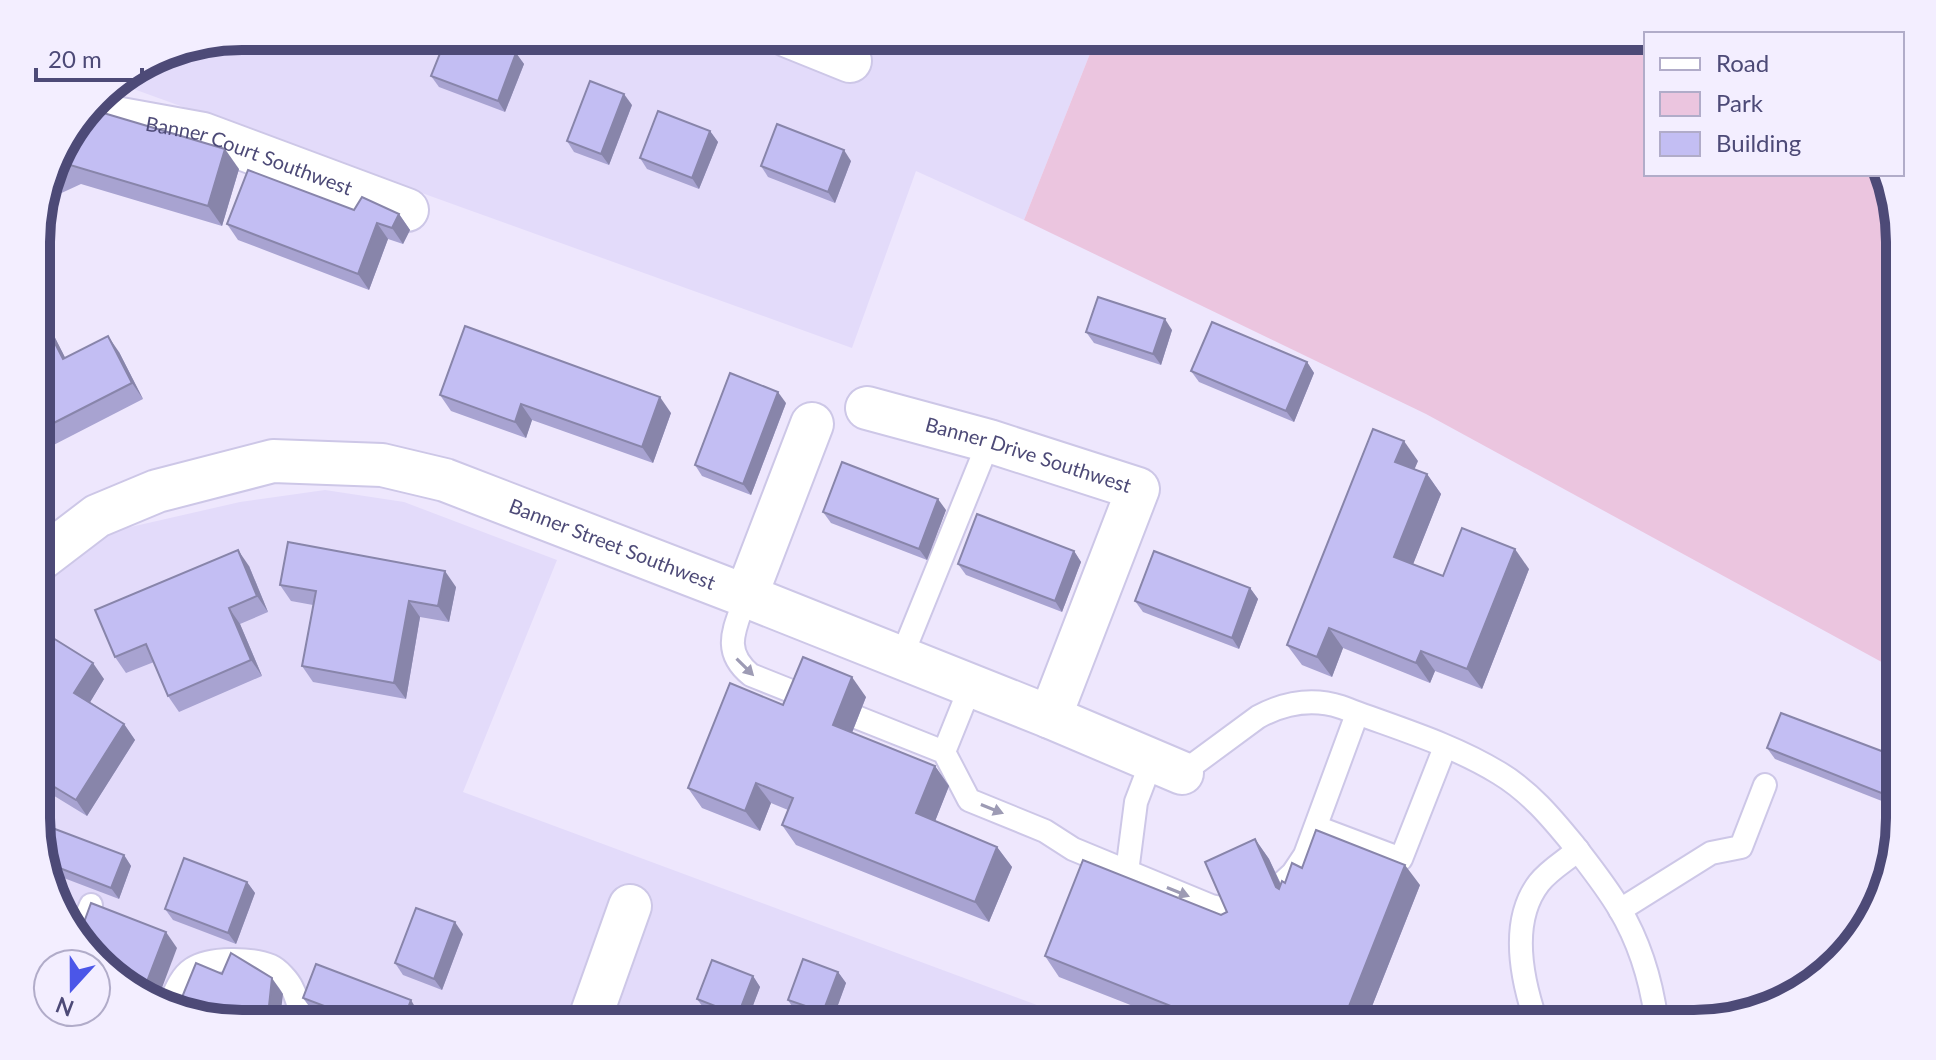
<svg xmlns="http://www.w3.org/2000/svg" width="1936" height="1060" viewBox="0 0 1936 1060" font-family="Lato,sans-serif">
<rect width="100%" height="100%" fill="#eee7fd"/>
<!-- residential -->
<g fill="#e3dbfa">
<path d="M242,36H1097L1024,220L916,171L852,348L114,82L164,52Z"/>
<path d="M325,490L404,502L557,560L463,792L1088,1024H242L139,997L70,932L38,844V588L113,531L240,502Z"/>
</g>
<!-- green -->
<path fill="#ebc5df" d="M1097,36H1646V174H1881L1900,228V672L1426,414L1024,220Z"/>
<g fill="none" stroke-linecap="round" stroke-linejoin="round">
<!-- lane casing -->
<g stroke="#cdc7e7" stroke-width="26">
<g id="lane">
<path d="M746,596C736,627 720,650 751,675L944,752L969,800L1045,831L1073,849L1211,906L1220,908L1230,906"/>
<path d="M901,658L989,441"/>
<path d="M944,752L971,685"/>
<path d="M1182,773L1258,717C1284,703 1313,698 1341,707C1393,727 1450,743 1499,773C1529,791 1551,817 1573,844C1589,865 1606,886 1619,908C1640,943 1652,984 1657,1024"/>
<path d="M1316,827L1401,859L1445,747"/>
<path d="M1127,872L1136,802L1152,760"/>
<path d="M1281,884L1293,873L1305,855L1357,714"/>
<path d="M1620,910L1711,853L1741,847L1765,785"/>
<path d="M77,938L91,905"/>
<path d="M169,1005C175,992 180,977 192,969C210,957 252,958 271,966C278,969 289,981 292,988C298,999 300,1012 303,1024"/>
<path d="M1537,1024C1522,981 1509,922 1539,883C1549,870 1565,861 1578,850"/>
</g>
</g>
<!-- street casing -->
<g stroke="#cdc7e7" stroke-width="46">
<g id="street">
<path d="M788,36L850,61"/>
<path id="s1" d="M87,113L203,134L407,210"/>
<path id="s2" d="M867,408L989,441L1138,489L1050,717"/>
<path id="s3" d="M38,561L97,516L157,491L273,461L382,465L445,480L746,596L1050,717L1182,773"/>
<path d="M746,596L812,424"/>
<path d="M588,1024L630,906"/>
</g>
</g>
<!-- lane -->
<use href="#lane" stroke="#fff" stroke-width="22"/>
<!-- street -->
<use href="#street" stroke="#fff" stroke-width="42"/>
</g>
<!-- wall -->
<g fill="#a8a3d1">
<path d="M516,53L524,64L505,112L439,87L431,76Z"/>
<path d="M632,105L609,165L574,152L567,141Z"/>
<path d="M710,131L718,142L699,189L647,169L640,158Z"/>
<path d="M57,150L239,169L222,226L81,184L42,202Z"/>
<path d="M851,161L835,203L768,177L761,166Z"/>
<path d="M354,210L399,214L410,230L403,244L388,239L369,290L238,240L227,224Z"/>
<path d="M38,308L46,320L65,358L119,352L143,399L38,453Z"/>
<path d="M1172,330L1161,365L1094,343L1086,332Z"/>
<path d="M1307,362L1314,373L1294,422L1199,382L1191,371Z"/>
<path d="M440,395L671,413L653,463L532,420L526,438L451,411Z"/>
<path d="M786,403L751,495L702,476L695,465Z"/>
<path d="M1418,461L1414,469L1427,474L1441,494L1413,564L1443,576L1529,569L1482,689L1435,671L1430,683L1343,648L1332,677L1302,665L1287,645Z"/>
<path d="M946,510L927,560L831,523L823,512Z"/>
<path d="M1074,551L1081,562L1062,612L966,575L958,564Z"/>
<path d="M249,566L268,612L240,624L262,676L179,712L168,696L154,662L126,673L115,657Z"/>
<path d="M280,585L456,587L449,622L420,617L406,699L313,682L302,666L313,605L291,601Z"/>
<path d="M1250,588L1258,599L1239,649L1143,612L1135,601Z"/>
<path d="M38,661L104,679L90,702L124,724L135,740L87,816L38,786Z"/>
<path d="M866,697L852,733L935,766L949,786L935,821L997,847L1012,867L989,922L796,845L782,825L788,810L771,803L760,831L702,808L688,788L783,705Z"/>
<path d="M1767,748L1900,758V799L1897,807L1775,759Z"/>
<path d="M1900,831L1892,857L1884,846Z"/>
<path d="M1255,839L1269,859L1281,884L1285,883L1302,868L1420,885L1365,1024H1179L1059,977L1045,956L1221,915L1227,912Z"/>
<path d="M39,847L124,855L131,866L119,899L48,872Z"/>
<path d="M247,882L255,893L236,944L173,920L165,909Z"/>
<path d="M463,934L442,990L403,975L395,963Z"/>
<path d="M838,972L846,983L831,1024L795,1011L788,1000Z"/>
<path d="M753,976L760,987L746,1024H739L705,1010L697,999Z"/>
<path d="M303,998L418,1012L414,1024H351L311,1009Z"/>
</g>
<!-- shaded-wall -->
<g fill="#8885aa">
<path d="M516,53L524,64L505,112L498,101Z"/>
<path d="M624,94L632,105L609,165L601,154Z"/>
<path d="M710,131L718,142L699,189L692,178Z"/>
<path d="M225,149L239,169L222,226L208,206Z"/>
<path d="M844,150L851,161L835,203L828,192Z"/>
<path d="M399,214L410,230L403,244L392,228Z"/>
<path d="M377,223L388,239L369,290L358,274Z"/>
<path d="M38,308L46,320L74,375L63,359Z"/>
<path d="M1165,319L1172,330L1161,365L1153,354Z"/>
<path d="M108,336L119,352L143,399L132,383Z"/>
<path d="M1307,362L1314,373L1294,422L1286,411Z"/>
<path d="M778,392L786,403L751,495L743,484Z"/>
<path d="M660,397L671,413L653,463L642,447Z"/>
<path d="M521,404L532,420L526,438L515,422Z"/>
<path d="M1404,441L1418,461L1409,482L1395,462Z"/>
<path d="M1427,474L1441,494L1408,577L1394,557Z"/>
<path d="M938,499L946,510L927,560L919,549Z"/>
<path d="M1515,549L1529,569L1482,689L1467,669Z"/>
<path d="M238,550L249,566L268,612L257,596Z"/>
<path d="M1074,551L1081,562L1062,612L1055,601Z"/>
<path d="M445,571L456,587L449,622L438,606Z"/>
<path d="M1250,588L1258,599L1239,649L1232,638Z"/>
<path d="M409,601L420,617L406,699L394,683Z"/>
<path d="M229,608L240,624L262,676L251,660Z"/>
<path d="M1329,628L1343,648L1332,677L1317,657Z"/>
<path d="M1421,651L1435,671L1430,683L1416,663Z"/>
<path d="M93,663L104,679L86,709L74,693Z"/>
<path d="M852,677L866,697L847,745L833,725Z"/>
<path d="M124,724L135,740L87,816L76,800Z"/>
<path d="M935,766L949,786L930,834L916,813Z"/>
<path d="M1900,768V799L1897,807L1889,796Z"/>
<path d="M756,783L771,803L760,831L745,811Z"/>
<path d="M1255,839L1269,859L1291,907L1276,887Z"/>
<path d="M997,847L1012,867L989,922L975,902Z"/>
<path d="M124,855L131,866L119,899L111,888Z"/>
<path d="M1405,865L1420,885L1365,1024H1342Z"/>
<path d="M247,882L255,893L236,944L228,933Z"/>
<path d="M455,922L463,934L442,990L434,979Z"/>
<path d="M166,932L177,948L157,1001L141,997Z"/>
<path d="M838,972L846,983L831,1024L823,1012Z"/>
<path d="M753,976L760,987L746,1024H744L738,1015Z"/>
<path d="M272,978L283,994L281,1011L290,1024H276L269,1006Z"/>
<path d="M411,1000L418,1012L414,1024H402Z"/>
</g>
<!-- building -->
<g fill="#c3bef3" stroke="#8885aa" stroke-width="2">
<path d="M447,36H473L516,53L498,101L431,76Z"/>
<path d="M590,81L624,94L601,154L567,141Z"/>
<path d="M90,109L225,149L208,206L67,164L51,171L57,150Z"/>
<path d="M658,111L710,131L692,178L640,158Z"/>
<path d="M777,124L844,150L828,192L761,166Z"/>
<path d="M248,170L354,210L362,197L399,214L392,228L377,223L358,274L227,224Z"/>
<path d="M1098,297L1165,319L1153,354L1086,332Z"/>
<path d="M38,310L63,359L108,336L132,383L38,431Z"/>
<path d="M1212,322L1307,362L1286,411L1191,371Z"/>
<path d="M465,326L660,397L642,447L521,404L515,422L440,395Z"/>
<path d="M730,373L778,392L743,484L695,465Z"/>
<path d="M1373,429L1404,441L1395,462L1427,474L1394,557L1443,576L1462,528L1515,549L1467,669L1421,651L1416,663L1329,628L1317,657L1287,645Z"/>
<path d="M842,462L938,499L919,549L823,512Z"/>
<path d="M977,514L1074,551L1055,601L958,564Z"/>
<path d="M288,542L445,571L438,606L409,601L394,683L302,666L316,591L280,585Z"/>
<path d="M238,550L257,596L229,608L251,660L168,696L146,644L115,657L95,610Z"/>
<path d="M1154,551L1250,588L1232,638L1135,601Z"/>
<path d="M53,638L93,663L74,693L124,724L76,800L38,777V661Z"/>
<path d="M803,657L852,677L833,725L935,766L916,813L997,847L975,902L782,825L793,798L756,783L745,811L688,788L730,683L783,705Z"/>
<path d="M1781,713L1900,758V768L1889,796L1767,748Z"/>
<path d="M1898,812L1900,813V831L1894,850L1884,846Z"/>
<path d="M47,826L124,855L111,888L44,862L39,847Z"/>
<path d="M1316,830L1405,865L1342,1024H1216L1045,956L1083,860L1221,915L1227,912L1205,862L1255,839L1276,887L1279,889L1282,881L1285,883L1292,863L1302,868Z"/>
<path d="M184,858L247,882L228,933L165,909Z"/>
<path d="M91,903L166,932L141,997L78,939Z"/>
<path d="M416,908L455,922L434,979L395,963Z"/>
<path d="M231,953L272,978L269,1006L281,1011L276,1024H242L178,1007L196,963L222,974Z"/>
<path d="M803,959L838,972L823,1012L788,1000Z"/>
<path d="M712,960L753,976L738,1015L697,999Z"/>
<path d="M316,964L411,1000L402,1024H372L303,998Z"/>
<path d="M1026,1015L1047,1024H1023Z"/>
</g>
<!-- one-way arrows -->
<defs><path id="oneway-solid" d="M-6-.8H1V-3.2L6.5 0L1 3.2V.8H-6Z" transform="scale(2)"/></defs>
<g fill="#9d9bb4">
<use href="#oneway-solid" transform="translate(745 667) rotate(45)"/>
<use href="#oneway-solid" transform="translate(992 809) rotate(22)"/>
<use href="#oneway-solid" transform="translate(1178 892) rotate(22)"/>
</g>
<g text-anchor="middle" stroke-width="8" stroke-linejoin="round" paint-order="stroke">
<!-- street labels -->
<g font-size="20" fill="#4d4a77" stroke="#f3eeff">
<text dy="7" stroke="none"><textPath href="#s1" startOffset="168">Banner Court Southwest</textPath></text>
<text dy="7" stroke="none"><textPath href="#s2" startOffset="168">Banner Drive Southwest</textPath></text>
<text dy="7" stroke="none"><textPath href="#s3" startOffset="612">Banner Street Southwest</textPath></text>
</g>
</g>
<!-- crop -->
<path d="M0 0H1936V1060H0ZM242 50H1694A192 192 0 0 1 1886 242V818A192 192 0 0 1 1694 1010H242A192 192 0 0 1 50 818V242A192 192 0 0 1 242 50Z" fill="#f3eeff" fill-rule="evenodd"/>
<path fill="none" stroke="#4d4a77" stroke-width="10" d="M242 50H1694A192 192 0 0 1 1886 242V818A192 192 0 0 1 1694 1010H242A192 192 0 0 1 50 818V242A192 192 0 0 1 242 50Z"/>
<!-- legend -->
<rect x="1644" y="32" width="260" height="144" fill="#f3eeff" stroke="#b1acc9" stroke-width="2"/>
<rect x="1660" y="58" width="40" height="12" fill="#ffffff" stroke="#b1acc9" stroke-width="2"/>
<text x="1716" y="72" font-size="24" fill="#4d4a77">Road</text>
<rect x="1660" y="92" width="40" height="24" fill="#ebc5df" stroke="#b1acc9" stroke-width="2"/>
<text x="1716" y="112" font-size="24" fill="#4d4a77">Park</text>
<rect x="1660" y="132" width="40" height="24" fill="#c3bef3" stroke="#b1acc9" stroke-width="2"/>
<text x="1716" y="152" font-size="24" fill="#4d4a77">Building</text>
<!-- north arrow -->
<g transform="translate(72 988) rotate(201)"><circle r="38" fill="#f3eeff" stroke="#b1acc9" stroke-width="2"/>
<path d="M0-6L14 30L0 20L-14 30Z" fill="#4b56e8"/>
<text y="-12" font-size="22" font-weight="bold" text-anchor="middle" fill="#4d4a77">N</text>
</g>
<!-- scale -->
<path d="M36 68v12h106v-12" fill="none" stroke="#4d4a77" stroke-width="4"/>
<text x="48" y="68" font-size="24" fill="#4d4a77" stroke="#f3eeff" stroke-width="6" paint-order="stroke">20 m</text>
</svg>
